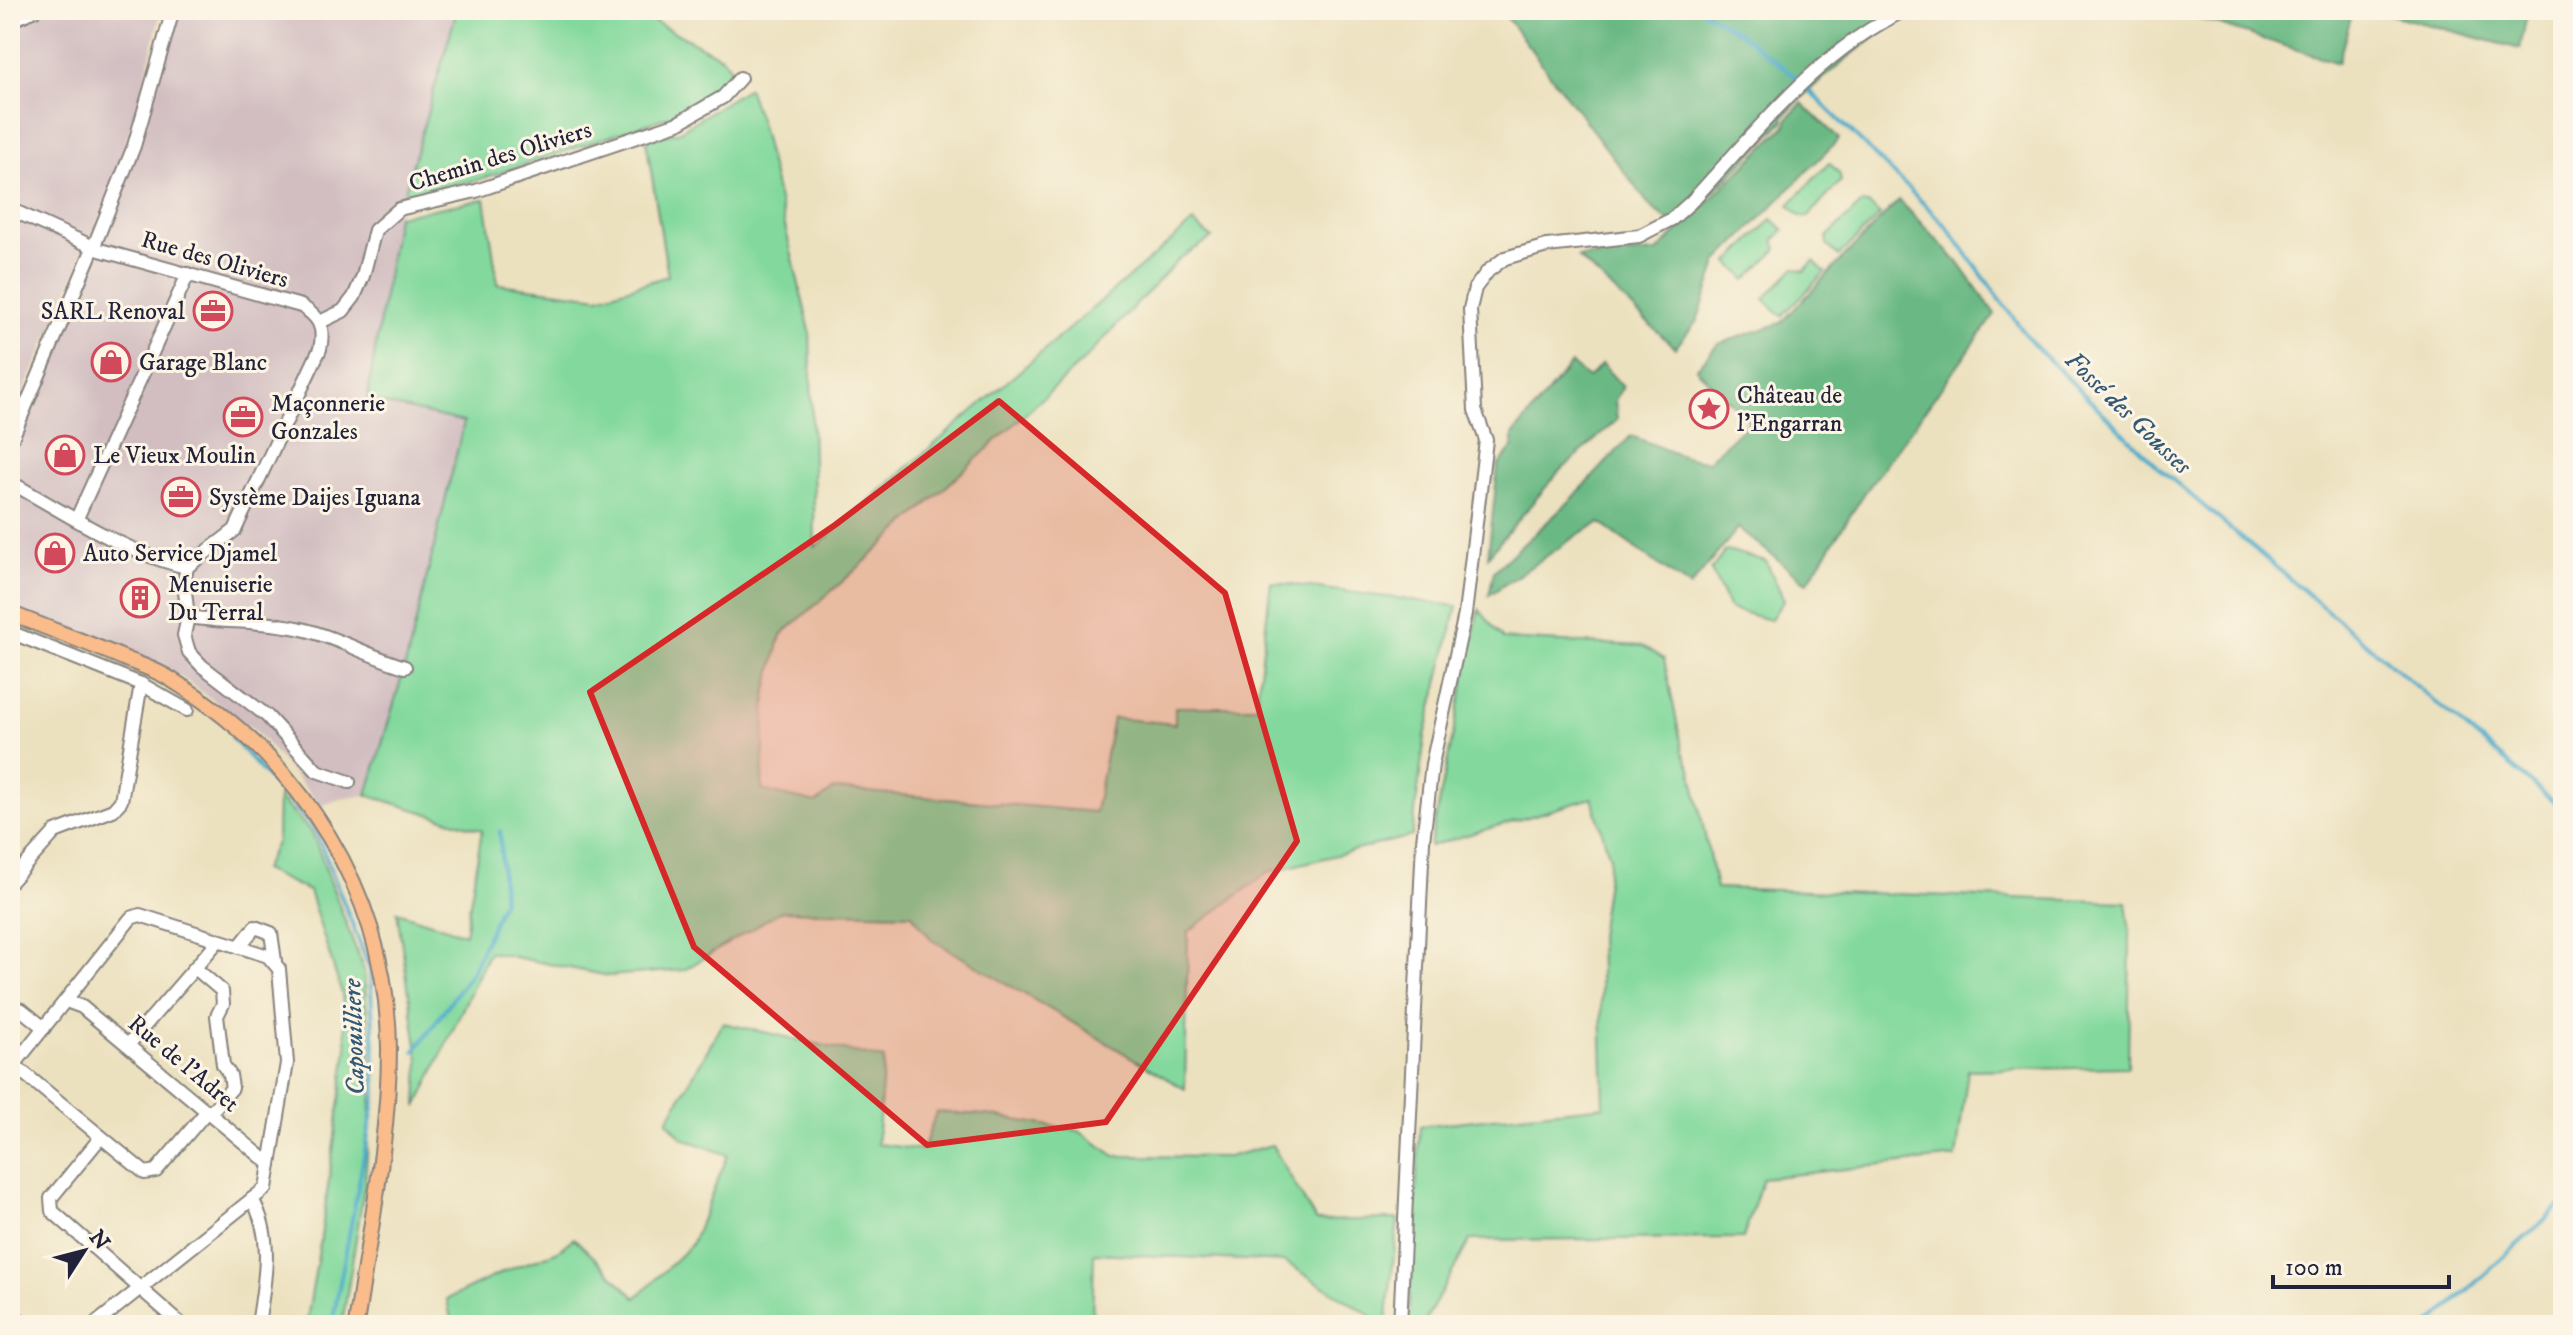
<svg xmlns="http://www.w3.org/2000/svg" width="2573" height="1335" viewBox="0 0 2573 1335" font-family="'IM FELL DW Pica',serif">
<rect width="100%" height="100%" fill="#fcf5e5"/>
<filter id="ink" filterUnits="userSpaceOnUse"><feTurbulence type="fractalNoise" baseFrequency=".0125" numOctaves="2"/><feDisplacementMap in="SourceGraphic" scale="16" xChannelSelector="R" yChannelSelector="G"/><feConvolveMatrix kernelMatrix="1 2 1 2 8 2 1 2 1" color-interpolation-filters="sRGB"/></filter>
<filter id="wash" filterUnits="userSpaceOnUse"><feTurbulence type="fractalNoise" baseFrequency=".006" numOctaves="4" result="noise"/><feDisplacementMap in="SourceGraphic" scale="32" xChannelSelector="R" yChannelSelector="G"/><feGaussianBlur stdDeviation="1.8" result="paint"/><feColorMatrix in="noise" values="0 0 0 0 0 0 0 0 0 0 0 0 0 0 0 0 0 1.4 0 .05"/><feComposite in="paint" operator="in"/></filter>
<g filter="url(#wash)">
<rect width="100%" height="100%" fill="#ece1bf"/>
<!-- industrial -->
<path fill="#d2bec1" d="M10,10H161L141,96L98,223L23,394L33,401L87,280L140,144L179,10H457L397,216L368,400L464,421L407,659L367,795L340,799L321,806L255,730L178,675L10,611Z"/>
<!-- green -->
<g fill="#83d99d" stroke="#527e6c" stroke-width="2">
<path d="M457,10H633L723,58L735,74L715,95L677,114L478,180L404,194Z"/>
<path d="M748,88L761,125L810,331L815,547L1193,222L1212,238L1179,259L1083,361L850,575L781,635L766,694L762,790L816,803L834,789L1095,812L1113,718L1175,724V707H1256L1271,582L1457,606L1425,736L1412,836L1269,872L1188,932L1185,1089L931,939L912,914L781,911L684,970L609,976L489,952L417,1107L419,1060L397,912L465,934L482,830L367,795L407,659L464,422L367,400L397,216L485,199L498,284L599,297L668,276L646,140L678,132Z"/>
<path d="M1829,163L1839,173L1841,181L1808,217L1800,216L1789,205Z"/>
<path d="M1862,203L1870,205L1880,215L1839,256L1827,245V237Z"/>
<path d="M1772,219L1784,230L1774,240L1777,249L1746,280L1729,262Z"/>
<path d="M1814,261L1825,272L1782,316L1764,299L1794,268L1804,271Z"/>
<path d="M1726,550L1766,561L1784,600L1770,620L1730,609L1711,570Z"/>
<path d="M1479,609L1503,639L1643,646L1664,659L1683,752L1691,768L1716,888L2126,902L2130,934L2128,1067L1968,1070L1956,1157L1763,1178L1743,1238L1470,1240L1423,1325H1408L1420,1126L1604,1106L1599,936L1610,858L1592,798L1430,846Z"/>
<path d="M278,797L312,833L364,971L372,1089L365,1182L342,1325H306L320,1244L347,1049L342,994L309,891L263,870L277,841Z"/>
<path d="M723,1023L884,1059L877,1144L923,1150L936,1112L987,1115L1079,1131L1115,1156L1228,1157L1272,1145L1316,1221L1398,1219L1386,1325L1285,1262L1094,1253L1092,1325H452L447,1299L505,1271L556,1252L574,1238L636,1298L691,1245L728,1155L682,1138L667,1121Z"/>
</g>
<!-- forest -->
<g fill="#6ab984" stroke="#466e60" stroke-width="2">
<path d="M1501,10H1914C1868,41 1820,76 1783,117L1784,121L1677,228L1650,206Z"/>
<path d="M2173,10H2353L2338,63Z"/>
<path d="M2373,10H2528L2520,49Z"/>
<path d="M1802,103L1839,139L1718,261L1697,321L1675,348L1578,257L1657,252L1786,125L1788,118Z"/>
<path d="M1899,200L1958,262L1995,314L1864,494L1807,583L1738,528L1690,587L1600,523L1582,532L1489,595L1494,571L1571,500L1631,436C1656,444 1682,460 1708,461L1750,421L1696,369L1718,344L1781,323Z"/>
<path d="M1571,364L1588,378L1602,364L1623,387L1615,400L1617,420L1556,475L1488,556L1498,466L1513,447V435Z"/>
</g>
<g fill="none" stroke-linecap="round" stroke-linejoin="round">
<!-- stream -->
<g stroke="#4cabcb" stroke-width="4">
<path d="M1701,10L1737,31L1791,73L1897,177L1947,227L2032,343L2160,469L2563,810"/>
<path d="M232,738L315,830L370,969L376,1092L332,1325"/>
<path d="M414,1052L472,972L503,900L500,831"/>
<path d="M2429,1325L2563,1203"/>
</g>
</g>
</g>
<g filter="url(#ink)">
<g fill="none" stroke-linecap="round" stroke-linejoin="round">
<!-- minor casing -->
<g stroke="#87827d" stroke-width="16">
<g id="minor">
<path d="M10,21L35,10"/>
<path d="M10,209L100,250L301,306C319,317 325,327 320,349L235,530L187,567"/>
<path d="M320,322L343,311L354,297L363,276L375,230L399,209L476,191L678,123L723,97L740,78"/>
<path d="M10,443L94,246L134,146L173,10"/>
<path d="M10,482C64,512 126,554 187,567"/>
<path d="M77,518L188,274"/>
<path d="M187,567L184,583L188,617L184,635L189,652L202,666L267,716L317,771L349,782"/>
<path d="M188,617C227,623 267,620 306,630C340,639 371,657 405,667"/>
<path d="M10,632L141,684L187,710"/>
<path d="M10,882L55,832L113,810L121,801L141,684"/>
<path d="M239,947L255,927L271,933L275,961"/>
<path d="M195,968L222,991L223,1004L217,1016L223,1065L230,1075L232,1088L210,1113"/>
<path d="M66,1001L82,1007L270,1164"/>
<path d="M10,1006L22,1010L44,1028"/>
<path d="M128,1045L218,941"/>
<path d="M14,1065L145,1173L156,1171L207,1111"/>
<path d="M10,1070L131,918L140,915L268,956L279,969L287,1063L266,1188L94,1325"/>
<path d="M101,1137L51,1198L52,1211L182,1325"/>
<path d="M252,1199C275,1239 264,1283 258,1325"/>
<path d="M10,1314L28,1325"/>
<path d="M1400,1325L1423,841L1432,764L1465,614L1486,440L1475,410L1470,309L1475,288L1488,271L1505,258L1547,246L1639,236L1672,219L1691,202C1756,132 1817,52 1905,10"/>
</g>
</g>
<!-- major casing -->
<g stroke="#87827d" stroke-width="18">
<path id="major" d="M10,613C49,629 89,643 128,660C143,666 159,671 172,680C302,760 388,894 389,1049C389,1141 369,1234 356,1325"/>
</g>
<!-- minor -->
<use href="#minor" stroke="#fff" stroke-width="12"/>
<!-- major -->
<use href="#major" stroke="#f9bc8a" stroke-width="14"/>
</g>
</g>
<!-- marked area -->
<path fill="#d62828" fill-opacity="0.2" stroke="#d62828" stroke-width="6" stroke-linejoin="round" d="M999,401L1225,593L1297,841L1106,1122L927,1145L694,947L590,692L835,525Z"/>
<!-- icons -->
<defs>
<g id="office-ring" transform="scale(2)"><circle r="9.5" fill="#fcf5e5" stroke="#d1495b" stroke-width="1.5"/><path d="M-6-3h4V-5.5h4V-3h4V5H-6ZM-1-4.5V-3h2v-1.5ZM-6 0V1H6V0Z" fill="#d1495b"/></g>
<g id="shop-ring" transform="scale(2)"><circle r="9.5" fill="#fcf5e5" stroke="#d1495b" stroke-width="1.5"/><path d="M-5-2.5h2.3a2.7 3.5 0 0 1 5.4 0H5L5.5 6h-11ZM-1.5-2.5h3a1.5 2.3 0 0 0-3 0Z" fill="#d1495b"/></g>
<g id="sight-ring" transform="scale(2)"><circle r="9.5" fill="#fcf5e5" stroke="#d1495b" stroke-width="1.5"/><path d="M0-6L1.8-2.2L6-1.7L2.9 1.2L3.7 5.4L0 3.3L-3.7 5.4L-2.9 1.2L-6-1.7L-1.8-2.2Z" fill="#d1495b"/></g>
<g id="building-ring" transform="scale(2)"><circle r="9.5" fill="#fcf5e5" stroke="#d1495b" stroke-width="1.5"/><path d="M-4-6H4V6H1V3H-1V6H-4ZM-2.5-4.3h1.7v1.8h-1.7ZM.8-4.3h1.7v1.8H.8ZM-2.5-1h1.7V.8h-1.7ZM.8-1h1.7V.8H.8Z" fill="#d1495b"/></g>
</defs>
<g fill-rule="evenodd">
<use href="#office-ring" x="213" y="311"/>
<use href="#shop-ring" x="111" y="362"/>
<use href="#sight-ring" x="1709" y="409"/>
<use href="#office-ring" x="243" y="417"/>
<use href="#shop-ring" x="65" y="455"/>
<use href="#office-ring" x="181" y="497"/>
<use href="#shop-ring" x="55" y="553"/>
<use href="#building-ring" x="140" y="598"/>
</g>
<g text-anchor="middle" stroke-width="6" stroke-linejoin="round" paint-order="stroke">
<!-- street labels -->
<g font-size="24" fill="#22223b" stroke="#fcf5e5">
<text transform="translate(500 156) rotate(-17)" y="8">Chemin des Oliviers</text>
<text transform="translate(215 259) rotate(16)" y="8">Rue des Oliviers</text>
<text transform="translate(184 1063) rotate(40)" y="8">Rue de l'Adret</text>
</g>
<!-- poi labels -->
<g font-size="24" fill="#22223b" stroke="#fcf5e5" text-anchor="start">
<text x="185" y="319" text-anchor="end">SARL Renoval</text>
<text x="139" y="370">Garage Blanc</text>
<text x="1737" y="403">Château de<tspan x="1737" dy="28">l'Engarran</tspan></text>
<text x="271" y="411">Maçonnerie<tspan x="271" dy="28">Gonzales</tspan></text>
<text x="93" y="463">Le Vieux Moulin</text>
<text x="209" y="505">Système Daijes Iguana</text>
<text x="83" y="561">Auto Service Djamel</text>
<text x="168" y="592">Menuiserie<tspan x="168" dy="28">Du Terral</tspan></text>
</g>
<!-- water labels -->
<g font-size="26" font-style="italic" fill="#335975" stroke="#fcf5e5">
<text transform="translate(2129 412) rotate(44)" y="9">Fossé des Gousses</text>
<text transform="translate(353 1037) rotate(-92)" y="9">Capouilliere</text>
</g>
</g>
<!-- margin -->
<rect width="2573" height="1335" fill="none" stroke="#fcf5e5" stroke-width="40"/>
<!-- north arrow -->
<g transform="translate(84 1251) rotate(54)" stroke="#fcf5e5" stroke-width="6" paint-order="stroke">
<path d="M0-6L14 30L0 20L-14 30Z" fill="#22223b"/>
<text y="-12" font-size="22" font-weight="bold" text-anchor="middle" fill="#22223b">N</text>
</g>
<!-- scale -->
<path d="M2273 1275v12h176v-12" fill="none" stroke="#22223b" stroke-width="4"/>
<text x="2285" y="1275" font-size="24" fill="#22223b" stroke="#fcf5e5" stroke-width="6" paint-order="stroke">100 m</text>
</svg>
